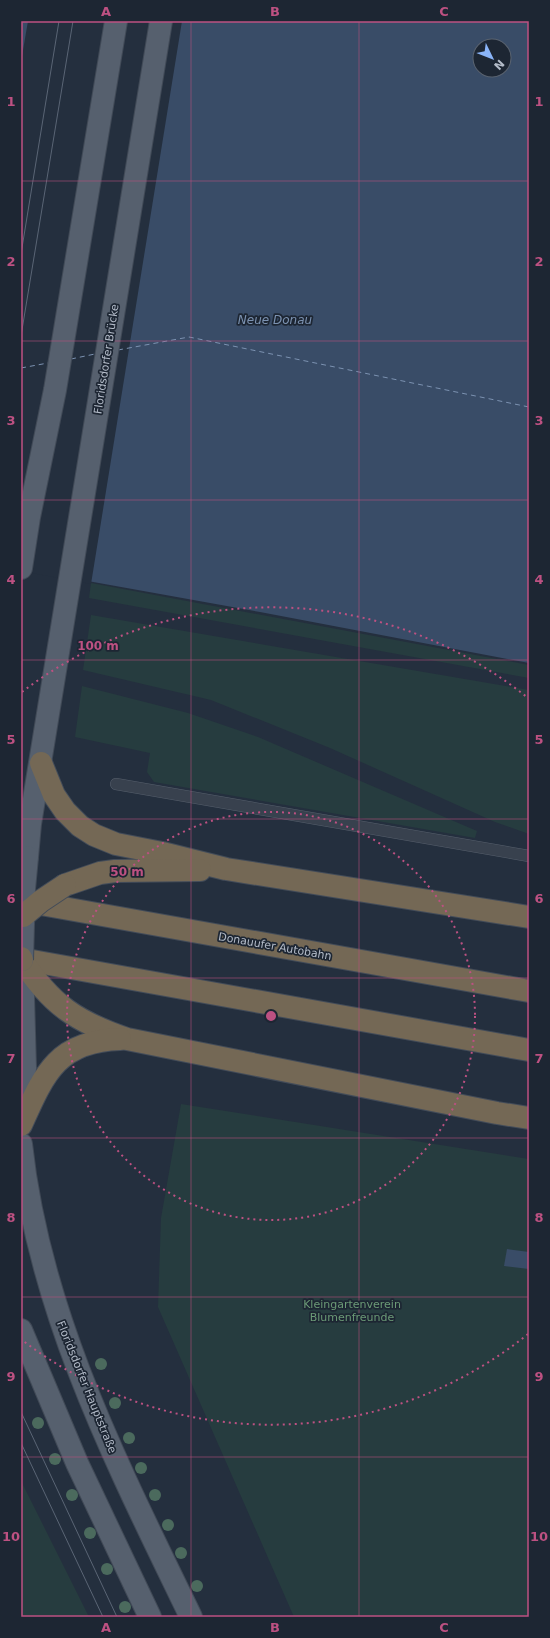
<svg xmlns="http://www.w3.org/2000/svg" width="550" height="1638" viewBox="0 0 550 1638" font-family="'DejaVu Sans',sans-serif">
<rect width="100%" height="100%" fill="#242f3e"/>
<!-- green -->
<g fill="#263c3f">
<path d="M91,583L529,665V678L89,598Z"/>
<path d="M91,615L529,690V834L495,822L330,748L211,700L83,670Z"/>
<path d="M82,686L188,713L258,737L477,831L475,838L154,782L147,772L150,753L75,737Z"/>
<path d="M181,1104L529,1159V1617H294L158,1307L161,1218Z"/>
<path d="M21,1481L89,1617H21Z"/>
</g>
<!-- water -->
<g fill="#394c67" fill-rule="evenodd">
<path d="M21,21H529V663L260,612L21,569ZM480,46H504V70H480Z"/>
<path d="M507,1249L529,1252V1269L504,1266Z"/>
</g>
<!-- pier -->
<path fill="#242f3e" d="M28,21H182L91,584L21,571V62Z"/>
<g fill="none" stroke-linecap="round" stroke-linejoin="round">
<!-- ferry -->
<g stroke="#7c92b1" stroke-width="1" stroke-dasharray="5 4" stroke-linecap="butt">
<path d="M118,350L189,337L529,407"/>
<path d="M71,359L95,354"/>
<path d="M21,368L48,363"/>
</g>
<!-- lane casing -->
<g stroke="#565f6c" stroke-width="12">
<path id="lane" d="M116,784L529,856"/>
</g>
<!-- primary casing -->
<g stroke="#414a57" stroke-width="24">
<g id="primary">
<path d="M21,568L29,517L55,390L116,21"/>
<path d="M27,857L30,824L161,21"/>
<path d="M21,1112L25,1068L22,960"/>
<path d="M21,1144C39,1313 118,1466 191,1617"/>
<path d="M21,1330L77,1463L150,1617"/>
</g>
</g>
<!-- highway casing -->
<g stroke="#434c59" stroke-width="24">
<g id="highway">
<path d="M41,763L54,795L65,811L80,826L94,835L116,844L162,853L226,869L529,917"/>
<path d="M65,885L100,873L115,871L200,870"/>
<path d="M24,901L529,991"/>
<path d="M21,959L529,1050"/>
<path d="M22,960C51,1005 77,1022 127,1039L497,1113L529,1118"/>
<path d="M21,1125C44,1074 57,1041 120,1039"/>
</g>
</g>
<!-- lane -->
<use href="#lane" stroke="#38414e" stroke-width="11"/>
<!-- primary -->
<use href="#primary" stroke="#56606e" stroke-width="22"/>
<!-- highway -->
<use href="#highway" stroke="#746855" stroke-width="22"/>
<!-- tram -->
<g stroke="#5a6575" stroke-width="1">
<path d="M21,254L59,21"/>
<path d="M21,336L73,21"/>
<path d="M21,1412L117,1617"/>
<path d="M21,1443L103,1617"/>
</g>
<!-- primary-bridge casing -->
<g stroke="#414a57" stroke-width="24" stroke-linecap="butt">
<path id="primary-bridge" d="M22,960L24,889L27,857"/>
</g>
<!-- highway-bridge casing -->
<g stroke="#434c59" stroke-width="24" stroke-linecap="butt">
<g id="highway-bridge">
<path d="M23,916L41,901L65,885"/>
<path d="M21,958L22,960"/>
</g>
</g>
<!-- primary-bridge -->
<use href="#primary-bridge" stroke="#56606e" stroke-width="22"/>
<!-- highway-bridge -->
<use href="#highway-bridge" stroke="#746855" stroke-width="22"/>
</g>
<!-- trees -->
<g fill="#4b6a5d">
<circle cx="101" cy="1364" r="6"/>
<circle cx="115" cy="1403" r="6"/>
<circle cx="38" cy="1423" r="6"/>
<circle cx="129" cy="1438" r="6"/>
<circle cx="55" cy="1459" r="6"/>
<circle cx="141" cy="1468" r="6"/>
<circle cx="72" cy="1495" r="6"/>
<circle cx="155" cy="1495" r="6"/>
<circle cx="168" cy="1525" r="6"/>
<circle cx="90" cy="1533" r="6"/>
<circle cx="181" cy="1553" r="6"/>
<circle cx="107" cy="1569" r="6"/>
<circle cx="197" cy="1586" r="6"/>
<circle cx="125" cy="1607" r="6"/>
</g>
<!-- grid -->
<path fill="none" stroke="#bd5182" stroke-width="1" stroke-opacity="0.55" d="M191,21V1617M359,21V1617M21,181H529M21,341H529M21,500H529M21,660H529M21,819H529M21,978H529M21,1138H529M21,1297H529M21,1457H529"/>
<!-- distance rings -->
<g fill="none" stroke="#bd5182" stroke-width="2" stroke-dasharray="2 4">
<circle cx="271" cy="1016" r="204"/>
<path d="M528 1334A409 409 0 0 1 22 1340M22 692A409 409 0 0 1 528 698"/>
</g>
<g text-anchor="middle" stroke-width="3.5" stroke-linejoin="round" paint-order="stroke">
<!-- street labels -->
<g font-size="11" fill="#b4bcc9" stroke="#1d2633">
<text transform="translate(106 359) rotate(-81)" y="4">Floridsdorfer Brücke</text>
<text transform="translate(275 946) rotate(10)" y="4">Donauufer Autobahn</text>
<text transform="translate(87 1387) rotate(68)" y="4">Floridsdorfer Hauptstraße</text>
</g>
<!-- park labels -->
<g font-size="11" fill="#6b9a76" stroke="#1d2633">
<text x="352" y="1308">Kleingartenverein<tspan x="352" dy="13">Blumenfreunde</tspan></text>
</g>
<!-- water labels -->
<g font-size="12" font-style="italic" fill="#7c92b1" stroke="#1d2633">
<text x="275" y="324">Neue Donau</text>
</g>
</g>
<circle cx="271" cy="1016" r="6" fill="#bd5182" stroke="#1d2633" stroke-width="2"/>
<g font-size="12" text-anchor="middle" font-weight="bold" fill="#bd5182" stroke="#1d2633" stroke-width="3.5" stroke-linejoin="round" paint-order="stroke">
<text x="98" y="650">100 m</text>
<text x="127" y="876">50 m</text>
</g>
<!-- border -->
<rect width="550" height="1638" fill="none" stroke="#1d2633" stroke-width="44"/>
<!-- north arrow -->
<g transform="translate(492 58) rotate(133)"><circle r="19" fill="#1d2633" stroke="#59626f"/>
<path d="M0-3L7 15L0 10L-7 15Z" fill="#8ab4f8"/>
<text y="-6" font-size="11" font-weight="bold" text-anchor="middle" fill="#b4bcc9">N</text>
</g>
<rect x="22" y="22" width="506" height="1594" fill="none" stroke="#bd5182" stroke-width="1.5"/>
<g font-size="13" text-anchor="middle" font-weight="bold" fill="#bd5182">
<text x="106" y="16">A</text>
<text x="275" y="16">B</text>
<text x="444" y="16">C</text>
<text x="11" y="106">1</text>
<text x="539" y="106">1</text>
<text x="11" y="266">2</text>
<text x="539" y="266">2</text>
<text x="11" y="425">3</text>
<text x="539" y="425">3</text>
<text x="11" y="584">4</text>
<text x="539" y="584">4</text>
<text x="11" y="744">5</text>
<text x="539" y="744">5</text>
<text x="11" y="903">6</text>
<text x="539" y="903">6</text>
<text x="11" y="1063">7</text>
<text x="539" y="1063">7</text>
<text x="11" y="1222">8</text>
<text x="539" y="1222">8</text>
<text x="11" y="1381">9</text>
<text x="539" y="1381">9</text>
<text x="11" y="1541">10</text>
<text x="539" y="1541">10</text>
<text x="106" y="1632">A</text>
<text x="275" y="1632">B</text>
<text x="444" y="1632">C</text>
</g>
</svg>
